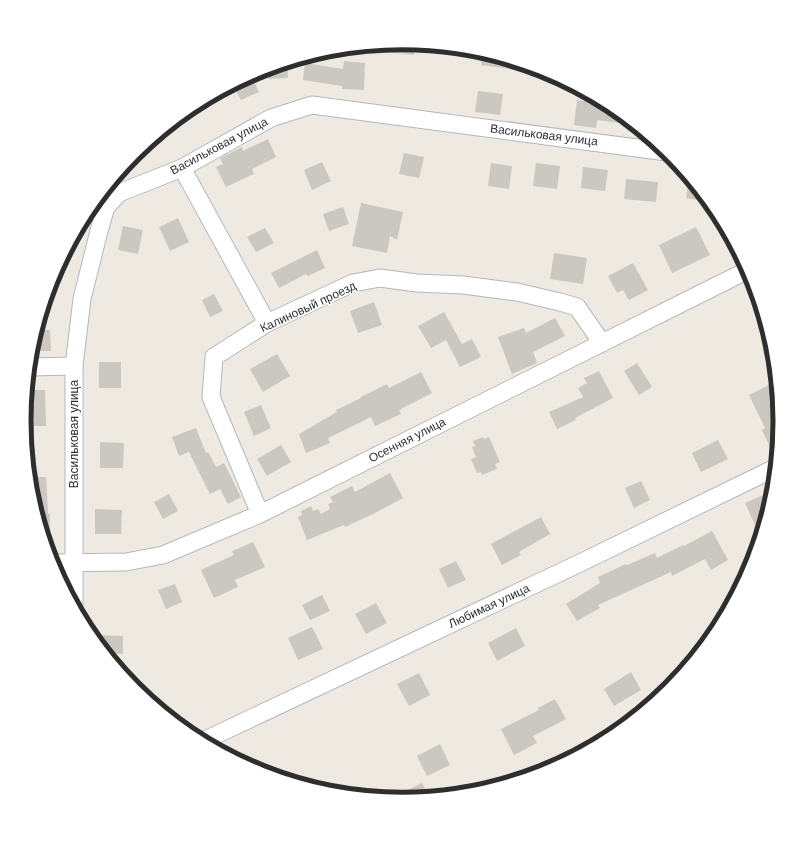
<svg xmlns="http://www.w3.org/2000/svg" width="804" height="842" viewBox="0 0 804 842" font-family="'DM Sans',sans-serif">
<rect width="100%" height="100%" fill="#eeeae2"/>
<!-- building -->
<g fill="#cac8c0">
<path d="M402,43L415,44L414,55L374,50V46Z"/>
<path d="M482,52L525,65L524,71L481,65Z"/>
<path d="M344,61L365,63L364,90L342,89V86L303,80L305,63L343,69Z"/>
<path d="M287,63L288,78L269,79L268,68Z"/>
<path d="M251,75L259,92L241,100L233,85Z"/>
<path d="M478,91L503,94L500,115L475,112Z"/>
<path d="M577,100L607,104L634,125L597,120L596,128L574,125Z"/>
<path d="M268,139L276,157L252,169L254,174L226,187L216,167L223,164L220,158L242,147L243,151Z"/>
<path d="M404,153L424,157L419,178L399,174Z"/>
<path d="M322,162L331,181L312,190L304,170Z"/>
<path d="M491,163L512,166L509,189L488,186Z"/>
<path d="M536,163L560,166L557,189L533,186Z"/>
<path d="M583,167L608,170L605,191L581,188Z"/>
<path d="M689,178L701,192L709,202L686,198Z"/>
<path d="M626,179L658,182L656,202L624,199Z"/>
<path d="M361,203L403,212L397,240L390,236L387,253L352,246Z"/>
<path d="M343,207L349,224L329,231L323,214Z"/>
<path d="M178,218L189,242L170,251L159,227Z"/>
<path d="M123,226L143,230L138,254L118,250Z"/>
<path d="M696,227L710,255L672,273L659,245Z"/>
<path d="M265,228L274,243L256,252L247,237Z"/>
<path d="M317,250L325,268L308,276L306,274L279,288L271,273Z"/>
<path d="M554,253L587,258L583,284L550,279Z"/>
<path d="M633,263L648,290L629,300L623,290L617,293L608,276Z"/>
<path d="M214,294L223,311L210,317L202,300Z"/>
<path d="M374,302L382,325L358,333L350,311Z"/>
<path d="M444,312L462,344L472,339L481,357L460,367L446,340L431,348L418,326Z"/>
<path d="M555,318L565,336L533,352L537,363L512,374L498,337L524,328L526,333Z"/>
<path d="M36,330H50L51,351H31Z"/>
<path d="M277,354L290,376L263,392L250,369Z"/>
<rect x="99" y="362" width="22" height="26"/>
<path d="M637,363L652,387L639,395L624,371Z"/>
<path d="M599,371L613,398L575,418L576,420L557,429L549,412L583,397L578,388L587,383L584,378Z"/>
<path d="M421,372L432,393L399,410L401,414L375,426L371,417L328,438L330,443L306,453L299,434L337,412L336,410L361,398V397L387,384L389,388Z"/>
<path d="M769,385L778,406L780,421L778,443L770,447L762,430L765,428L749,395Z"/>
<path d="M27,390H45L46,426H25Z"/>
<path d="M261,405L271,428L254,436L244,412Z"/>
<path d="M196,428L206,453L208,452L216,467L224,463L241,497L228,504L220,489L210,494L189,452L179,456L172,437Z"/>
<path d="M483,437L484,439L489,437L500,462L495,464L497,469L482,475L481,472L477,473L471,459L476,457L472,447L475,446L473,441Z"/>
<path d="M718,440L728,459L701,472L692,453Z"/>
<path d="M100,442L124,443L123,468H100Z"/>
<path d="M281,445L291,462L267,476L257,459Z"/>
<path d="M390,473L403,498L373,514L345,527L344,525L307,540L298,517L302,515L301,511L311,506L313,511L318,509L321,514L330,509L328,504L333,502L330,497L352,486L355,492Z"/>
<path d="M30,477H46L48,514H50L49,547H47L31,495Z"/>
<path d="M641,481L650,500L634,508L625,488Z"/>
<path d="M773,491V495L760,536L745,503Z"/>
<path d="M169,494L178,511L163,519L154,502Z"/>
<path d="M95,509L122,510L121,534H95Z"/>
<path d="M541,517L550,534L519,552L521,555L502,565L491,544Z"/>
<path d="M712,531L728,560L711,570L705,559L672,576L671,572L598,605L600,608L577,621L566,604L600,583L598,577L626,564L627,565L655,553L657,558L683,545L684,546Z"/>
<path d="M253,542L265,567L235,580L238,587L214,598L201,570L234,555L232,551Z"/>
<path d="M456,561L466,580L448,588L439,569Z"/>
<path d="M175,584L182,602L166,609L158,590Z"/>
<path d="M322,595L330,611L310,620L302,605Z"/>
<path d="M376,603L387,623L366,634L355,614Z"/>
<path d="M312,627L323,649L298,660L288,638Z"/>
<path d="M516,628L525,646L497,661L488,643Z"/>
<path d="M97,635L123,636V654L106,653L97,642Z"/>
<path d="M631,672L641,690L614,706L604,689Z"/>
<path d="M419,673L430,695L409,706L397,684Z"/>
<path d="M555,699L566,719L533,736L537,743L514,755L501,729L539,710L538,708Z"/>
<path d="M440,744L450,765L427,776L417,756Z"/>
<path d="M422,783L429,796L402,799L391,798Z"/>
</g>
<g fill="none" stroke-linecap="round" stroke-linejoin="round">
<!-- minor casing -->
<g stroke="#b5b6c0" stroke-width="19">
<g id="minor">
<path d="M182,168L267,323"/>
<path d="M29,367L74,366"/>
<path d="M260,514L211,397L214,357L267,323L353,283L380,278L417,283L463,285L517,292L560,302L577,307L602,343"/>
<path d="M52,563L126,562L163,555L260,514L748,270"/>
<path d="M74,605V366L82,299L99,231L106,207L119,193L182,168L271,118L312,105L667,152"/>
<path d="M203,741L580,563L775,468"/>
</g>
</g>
<!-- minor -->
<use href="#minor" stroke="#fff" stroke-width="17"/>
</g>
<g text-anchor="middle" stroke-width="3" stroke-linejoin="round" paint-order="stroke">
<!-- street labels -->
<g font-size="12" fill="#2e2e2e" stroke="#fff">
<text transform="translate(544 135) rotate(7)" y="4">Васильковая улица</text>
<text transform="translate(219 146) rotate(-28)" y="4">Васильковая улица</text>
<text transform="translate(308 307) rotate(-25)" y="4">Калиновый проезд</text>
<text transform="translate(74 434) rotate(-90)" y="4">Васильковая улица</text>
<text transform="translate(407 440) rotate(-27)" y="4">Осенняя улица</text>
<text transform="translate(489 606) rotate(-25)" y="4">Любимая улица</text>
</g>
</g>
<!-- crop -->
<path d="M0 0H804V842H0ZM31 421a371 371 0 1 1 742 0a371 371 0 1 1-742 0Z" fill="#fff" fill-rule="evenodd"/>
<path fill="none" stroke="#2e2e2e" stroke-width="5" d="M31 421a371 371 0 1 1 742 0a371 371 0 1 1-742 0Z"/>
</svg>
